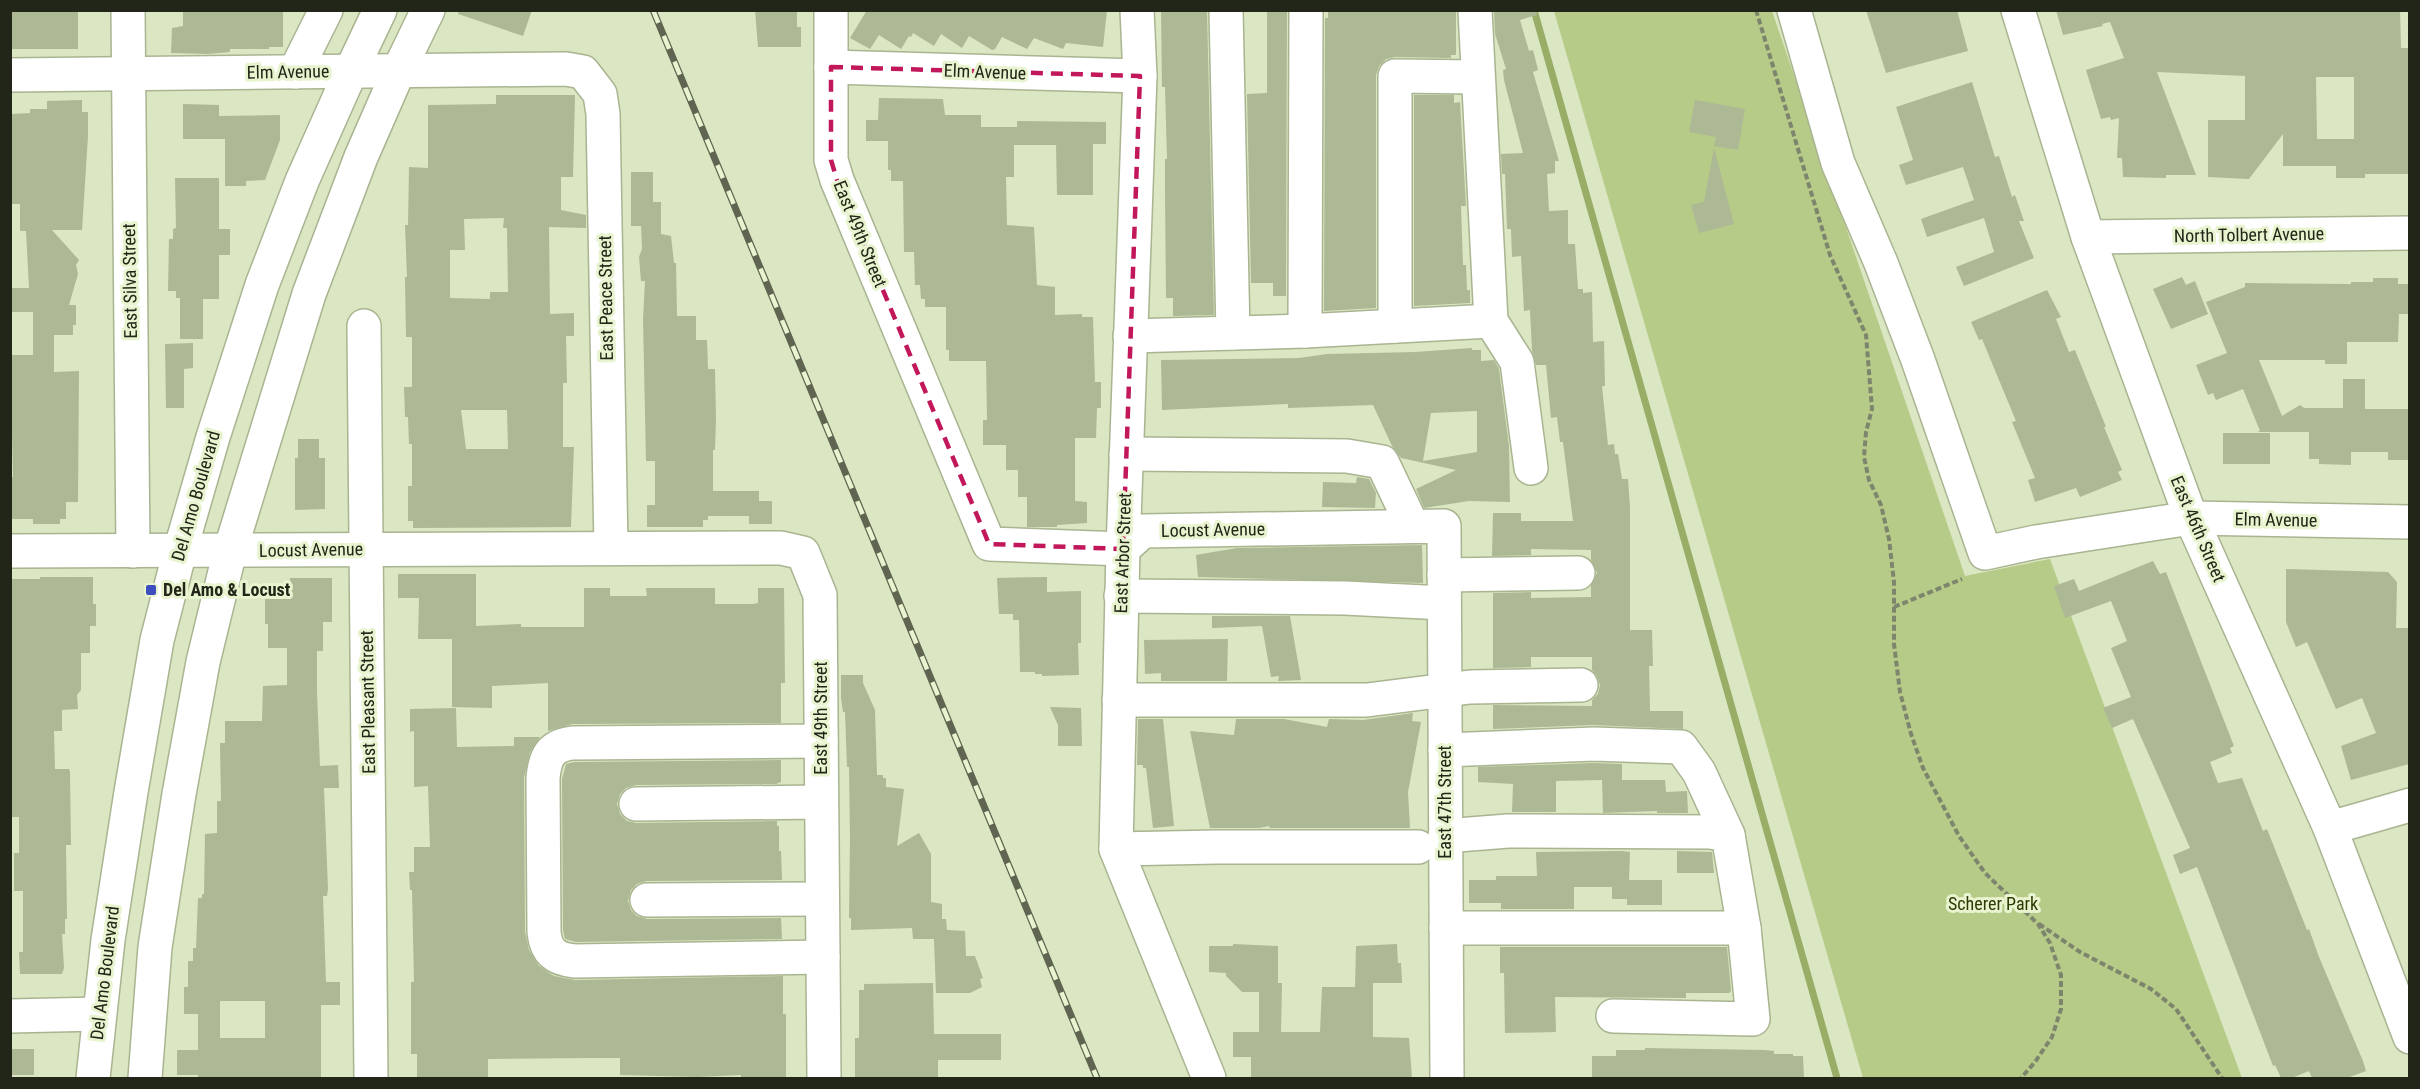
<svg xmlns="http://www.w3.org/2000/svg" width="2420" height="1089" viewBox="0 0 2420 1089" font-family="'Roboto Condensed',sans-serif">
<rect width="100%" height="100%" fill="#dbe6c2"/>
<!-- green -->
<path fill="#b7cb89" d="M1554,11H1772L1965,576L2050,559L2242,1078H1863Z"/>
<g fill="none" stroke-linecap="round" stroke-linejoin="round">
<!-- stream -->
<path stroke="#99ad67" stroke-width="7" d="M1534,10L1837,1078"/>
</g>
<!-- building -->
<g fill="#adb895" fill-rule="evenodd">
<rect x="12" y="10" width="66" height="39"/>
<path d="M183,10H283V47H269V49H230V52L208,54L171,53L172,28L183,26Z"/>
<path d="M459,10H532L523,36L458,14Z"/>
<path d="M755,10H797V27H801V47H758Z"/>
<path d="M867,10H1107L1103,47L1066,43L1063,49L1034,38L1027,49L1002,37L995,49L992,50L969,36L962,48L941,34L934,46L913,33L911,37L909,36L901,49L879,35L870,49L850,38Z"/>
<path d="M1161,10H1207L1214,315L1173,316V298H1166L1165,191V159H1167L1165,87H1162Z"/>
<path d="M1328,10H1456V55H1451V58L1395,57L1386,59L1379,66L1376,75V308L1324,311L1325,18H1328Z"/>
<path d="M1494,10H1536L1537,15L1520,20L1529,51L1533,50L1538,70L1533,72L1559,161H1555V173L1547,174L1549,211L1568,210V244H1575L1578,289H1583V293L1592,292L1593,342L1604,341L1605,386H1602L1608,445L1614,444L1615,454H1618L1622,479H1628L1630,507V630H1652L1653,666H1649L1650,711H1683V729L1593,725L1493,729V705L1592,706V700L1598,694L1600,685L1597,676L1592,670V657H1531V667L1493,668V593L1531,592V598L1591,597V585L1597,573L1591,560V550L1531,549V555L1492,556L1493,513H1521V521H1573L1563,442H1560L1557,417L1551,418L1546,365H1536L1532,350L1530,310L1524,311L1521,256L1512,257L1511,229H1507L1505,174H1502L1501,154L1523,153L1504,80L1503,70L1506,69L1495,34Z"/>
<path d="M1866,10H1957L1968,51L1886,73Z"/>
<path d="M2056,10H2400L2401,48H2409V174H2365V178H2336V166H2283V134L2249,179L2208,177V120H2245V76L2157,72L2196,175H2166V178L2123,177L2122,158H2117L2119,118L2111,120L2110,117L2101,119L2086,70L2124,58L2110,22L2102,24L2103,26L2063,35ZM2316,77H2354V139H2317Z"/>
<path d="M1267,11H1287L1286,296H1273V283H1251L1247,94L1267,93Z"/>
<path d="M1972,82L1995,157L1999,156L2012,197L2015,195L2024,221H2019L2034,258L1964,286L1956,267L1994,252L1984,218L1927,237L1921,219L1974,200L1963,167L1906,185L1899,165L1913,160L1896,107Z"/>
<path d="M496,95H575L573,177H561V210L586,215V228L549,227L550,314L574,313V336H566L567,383H563V447H574L571,527L413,528V521H408V486H412V444H409L408,417H405L404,387H412V337H406L405,277H407L405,225H408L409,167L428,168V105L496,104ZM504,218L503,228H507L508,292H490V299L450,298V250H465L464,219ZM461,410H507L508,449H466Z"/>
<path d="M1414,95H1454V103L1460,102L1466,206H1461L1463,265H1466L1467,290H1470V303L1414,306Z"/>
<path d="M879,98L943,99L945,115H981V127H1017V121L1106,122V144H1093V195H1057L1056,145H1014V177H1006L1007,225L1034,227L1037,285L1055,287V315L1082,314V317H1093L1095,382H1101V408H1097L1096,438H1075V501L1087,502V523L1057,525V527H1027V497H1018V470H1006V445H983V420H987L986,361H949V350H946V307H925V299H921L920,285H915L914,252H904L903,181H891V170H888V141H866V120H878Z"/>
<path d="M82,100V112H88V136L82,230H52L79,260L76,265L78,274L69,305H76V325H73V335H54V372L79,371L78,502H66V519H60V524H33V519H10V477H13L10,355H33V312H10V288H29L26,231H20V204H10V114L30,113V109H47V101Z"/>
<path d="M1695,100L1745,109L1738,150L1714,146L1716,137L1689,132Z"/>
<path d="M183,104L219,105V116L280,115V140L265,180L246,181V186H225V139H183Z"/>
<path d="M1714,148L1734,224L1699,233L1691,205L1704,202Z"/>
<path d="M631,172H653V202H661V234L671,236L674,263H676L677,316H696V340H707L708,369H715L716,419L715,450H713V491H759V501H772V524H749V516H708V520H703V527H647V505H655V461H646L643,319L645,281H641L639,257L642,249L641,226H631Z"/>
<path d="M175,178H219V229H230V255H219V299H203V339H180V298H176V291H168L169,239H173V229L176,228Z"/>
<path d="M2182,277L2186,285L2195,281L2208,314L2171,329L2153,289Z"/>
<path d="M2373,278H2398V284H2409V314H2399L2398,342H2347V364H2325V360H2259L2282,416L2300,405L2304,408H2343V379H2365V409H2409V460H2388V452H2351V465L2319,464V459H2309V432H2257L2260,431L2243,389L2216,400L2213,393L2208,395L2196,365L2227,353L2206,302L2245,287V283L2351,284V282H2373Z"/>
<path d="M2047,290L2061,317L2056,319L2069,352L2075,350L2106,427H2104L2122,470L2118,472L2122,480L2080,497L2076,488L2035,502L2028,480L2035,478L2012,422L2016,421L1982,339L1979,340L1971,322Z"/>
<path d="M193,343V368L184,369V408H166L165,344Z"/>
<path d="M1472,348V350H1481V361L1494,360L1499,369L1509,446L1510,502L1469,501L1424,508L1416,489L1456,470L1401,458L1392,446L1373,405L1288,408V404L1162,410L1161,360L1299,358L1327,354L1415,352ZM1477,411V452L1423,461L1431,413Z"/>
<rect x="2223" y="433" width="47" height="31"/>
<path d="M298,439H319V458H325V509L295,510V458H298Z"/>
<path d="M1357,477L1369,479L1376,493L1375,508L1322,507L1323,482L1356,483Z"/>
<path d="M1422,545L1423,583L1198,577L1196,555L1237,548Z"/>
<path d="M2153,561L2160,574L2166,572L2234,746L2230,748L2232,753L2210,762L2218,783L2242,778L2263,831L2267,829L2307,930L2309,929L2319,957L2363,1061L2366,1071L2347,1078H2312L2309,1071L2292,1078H2281L2275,1065L2273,1066L2197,867L2180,874L2173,855L2190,848L2133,719L2112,728L2103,708L2131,697L2111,648L2127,641L2111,601L2065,618L2054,586L2074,579L2079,591Z"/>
<path d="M2286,569L2388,572L2397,582L2396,628H2409V764L2351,780L2341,746L2376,733L2362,698L2336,709L2307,642L2296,647L2286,622Z"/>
<path d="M398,574H476V626L521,624V627H584V588H610V596H647L646,588H715V604H753L758,603V588H784L785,683H781V723L572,724L548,731V683L492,686V708L452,707V639H418L419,598H398Z"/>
<path d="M40,577H93V604H96V626H90V653H81V690L77,695L78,709L62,710V731H54L55,769H69L70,772L71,845H66L67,919H65V934H62L64,968L62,974H20L19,952H23V891H14V853H19V817H10V579H40Z"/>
<path d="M1047,577V592L1081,591V643H1078L1079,675L1042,676V674H1035V672H1020L1019,620H1013V614H999L997,578Z"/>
<path d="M290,578H332V622H323V651H317V692L320,766L338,765L339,788H324L328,889L327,896H323L326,982H340V1005H321V1078H198V1075H177V1050H198V1014H184V987H188V961H193V948H196L198,898H202V894H204L205,834L217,833V801H221L220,743H225V721H262L263,686L287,685V648H268V624H265V599H290ZM220,1001H265V1038H220Z"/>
<path d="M1212,616H1290L1301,680L1278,681L1279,676L1271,677L1262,626L1212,628Z"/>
<path d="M1228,639L1227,681H1161V673L1145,674L1144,640Z"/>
<path d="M841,675H863V683L875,710L877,775H883V778H886V787L904,789L897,846L919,833L931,854V902L942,904V919H946L947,930L965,931L966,956H975L983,978L980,979L982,987L970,993H936L934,939H913L912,928L851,930V918H849L850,839L849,767H847L845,712H843L841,698Z"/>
<path d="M1050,707L1081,708L1082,746H1058V725Z"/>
<path d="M456,708L457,747L514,746V737H540L530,752L524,778L525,932L529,950L539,966L554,976L575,980L783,976V1014H786V1078H741V1075L698,1077L620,1075V1058H589L488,1059V1078H417V1054H411V982H414L412,890H410L409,872H414V847H430L428,786L414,787V731L410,732V709Z"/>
<path d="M1413,713L1412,721L1421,722L1408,792L1410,828H1270L1269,826L1259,828H1210L1190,731L1234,735L1236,719H1284L1327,727L1329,719L1363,720Z"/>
<path d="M1138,719H1163L1174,826L1153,828L1146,768H1143V765H1137Z"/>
<path d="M781,760V782L776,784L636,785L626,788L620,794L617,804L620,814L627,821L636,823L777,821V826H779V851H781L782,880L646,881L637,884L631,890L628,901L631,910L637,916L647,919L781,918L782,939L576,942L565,939L563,930L562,779L566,764L574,762Z"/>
<path d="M1594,763L1622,764V780H1665L1666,792L1687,791L1688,813H1657V811L1603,813L1602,780L1556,781V812H1512L1513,784L1478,782V767Z"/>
<path d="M1621,851L1630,852L1629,880H1662V905H1627V899H1612V887H1574V909H1501V903H1469V880H1496V876H1537L1536,852Z"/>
<path d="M1677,851L1712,852L1714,873H1677Z"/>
<path d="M1233,944L1278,946V983H1282L1281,1032H1320L1322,987H1355L1356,946L1397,944L1398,963H1401L1402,983H1373V1037L1409,1038L1412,1078H1251V1057H1233V1032H1259V992H1242L1226,976V973L1209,972V946H1233Z"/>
<path d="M1500,947H1727L1731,991L1729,993H1686V998L1555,997L1556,1032L1505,1033L1504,973H1500Z"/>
<path d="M933,983L934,1034H1001V1060H938V1077L855,1078V1038H859V990H864V984Z"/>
<path d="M1645,1048L1765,1050L1774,1051V1054H1793V1056H1803L1804,1078H1592V1056H1616V1050H1645Z"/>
<rect x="10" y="1049" width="24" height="26"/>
</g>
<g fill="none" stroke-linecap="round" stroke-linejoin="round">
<!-- minor casing -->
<g stroke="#a9b491" stroke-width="36">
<g id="minor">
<path d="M128,10L133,551"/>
<path d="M831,10V160L837,180L989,544L1123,549L1143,531L1444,526L1447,1078"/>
<path d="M1137,10L1140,76L1123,549L1116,849L1209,1078"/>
<path d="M1226,10L1233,333"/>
<path d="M1475,10L1491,321L1517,362L1531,468"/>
<path d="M1794,10L1838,163L1881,263L1918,360L1985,553L2036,542L2191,518L2410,522"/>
<path d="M2018,10L2088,237L2191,518L2330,828L2410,1037"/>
<path d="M831,67L1140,76"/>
<path d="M295,72L326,10"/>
<path d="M10,75L566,69L583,72L600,94L603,114L611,548"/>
<path d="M2088,237L2410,233"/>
<path d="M364,326L371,1078"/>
<path d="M1395,326V76L1478,77"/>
<path d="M1305,331L1306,10"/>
<path d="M1130,336L1305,331L1491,321"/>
<path d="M1126,454L1347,456L1382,462L1412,525"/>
<path d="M10,551L781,548L803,553L820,595L824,1078"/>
<path d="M1444,575L1578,573"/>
<path d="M1121,596L1345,598L1444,603"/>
<path d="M1119,700H1367L1470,687L1581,685"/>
<path d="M821,741L572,743C550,746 545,757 543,778L544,932C546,952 555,959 575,961L823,957"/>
<path d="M1445,750L1594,744L1681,747L1699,772L1728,835"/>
<path d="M636,804L821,802"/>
<path d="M2330,828L2410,805"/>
<path d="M1445,836L1508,831L1710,832L1728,835L1744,928H1446"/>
<path d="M1116,849L1217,847H1418"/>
<path d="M647,900L822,899"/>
<path d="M10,1016L99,1014"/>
<path d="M1613,1016L1753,1019L1744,928"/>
</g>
</g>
<!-- major casing -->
<g stroke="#a9b491" stroke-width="36">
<g id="major">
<path d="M93,1078L108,940L131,792L157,640L180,551L213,437L262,285L302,181L351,71L380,10"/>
<path d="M145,1078L155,947L179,794L203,662L230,551L309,294L361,157L399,70L428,10"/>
</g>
</g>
<!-- path -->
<g stroke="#7d856c" stroke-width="4" stroke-dasharray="6 3" stroke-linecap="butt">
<path d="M1756,10L1830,255L1866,335L1872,409L1866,432L1864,457L1869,480L1881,505L1889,539L1894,582V644L1900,692L1911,734L1923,768L1959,836L1985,873L2038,924L2050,943L2061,975V1009L2052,1037L2035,1062L2021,1078"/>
<path d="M1894,607L1962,579"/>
<path d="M2039,924L2080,952L2151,989L2176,1009L2222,1078"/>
</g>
<!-- minor -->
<use href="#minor" stroke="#fff" stroke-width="33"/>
<!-- major -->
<use href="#major" stroke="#fff" stroke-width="33"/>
<!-- rail casing -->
<g stroke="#5f6550" stroke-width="7">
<path id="rail" d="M653,10L1097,1078"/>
</g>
<!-- rail -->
<use href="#rail" stroke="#e8f4cf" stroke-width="4.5" stroke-dasharray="14" stroke-linecap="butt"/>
</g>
<!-- marked area -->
<path fill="none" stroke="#c2185b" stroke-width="4.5" stroke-dasharray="12 8" stroke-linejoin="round" d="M831,67L1140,76L1123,549L989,544L837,180L831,160Z"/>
<!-- markers -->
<rect fill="#3d4dc0" stroke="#e8f4cf" stroke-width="2" x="145" y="584" width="12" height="12" rx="3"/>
<g text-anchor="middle" stroke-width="6" stroke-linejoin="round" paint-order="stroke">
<!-- street labels -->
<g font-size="18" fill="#222618" stroke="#e8f4cf">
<text transform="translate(288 72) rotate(-1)" y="6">Elm Avenue</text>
<text transform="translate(985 72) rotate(2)" y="6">Elm Avenue</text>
<text transform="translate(860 234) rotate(68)" y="6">East 49th Street</text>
<text transform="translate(2249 235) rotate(-1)" y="6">North Tolbert Avenue</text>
<text transform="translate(130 281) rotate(-91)" y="6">East Silva Street</text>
<text transform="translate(606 298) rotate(-91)" y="6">East Peace Street</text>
<text transform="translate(196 496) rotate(-74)" y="6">Del Amo Boulevard</text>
<text transform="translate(2276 520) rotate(1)" y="6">Elm Avenue</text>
<text transform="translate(2198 529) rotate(67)" y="6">East 46th Street</text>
<text transform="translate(1213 530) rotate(-1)" y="6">Locust Avenue</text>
<text transform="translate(311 550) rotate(-1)" y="6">Locust Avenue</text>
<text transform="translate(1123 553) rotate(-88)" y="6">East Arbor Street</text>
<text transform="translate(368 702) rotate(-91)" y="6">East Pleasant Street</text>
<text transform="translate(821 718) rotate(-90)" y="6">East 49th Street</text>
<text transform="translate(1445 802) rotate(-90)" y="6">East 47th Street</text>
<text transform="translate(105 973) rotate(-83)" y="6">Del Amo Boulevard</text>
</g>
<!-- poi labels -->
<g font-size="18" font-weight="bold" fill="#222618" stroke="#e8f4cf" text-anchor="start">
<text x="163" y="596">Del Amo &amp; Locust</text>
</g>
<!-- park labels -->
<g font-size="18" fill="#2e3a03" stroke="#e8f4cf">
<text x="1993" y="910">Scherer Park</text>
</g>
</g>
<!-- border -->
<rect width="2420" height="1089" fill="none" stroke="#222618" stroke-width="24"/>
</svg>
